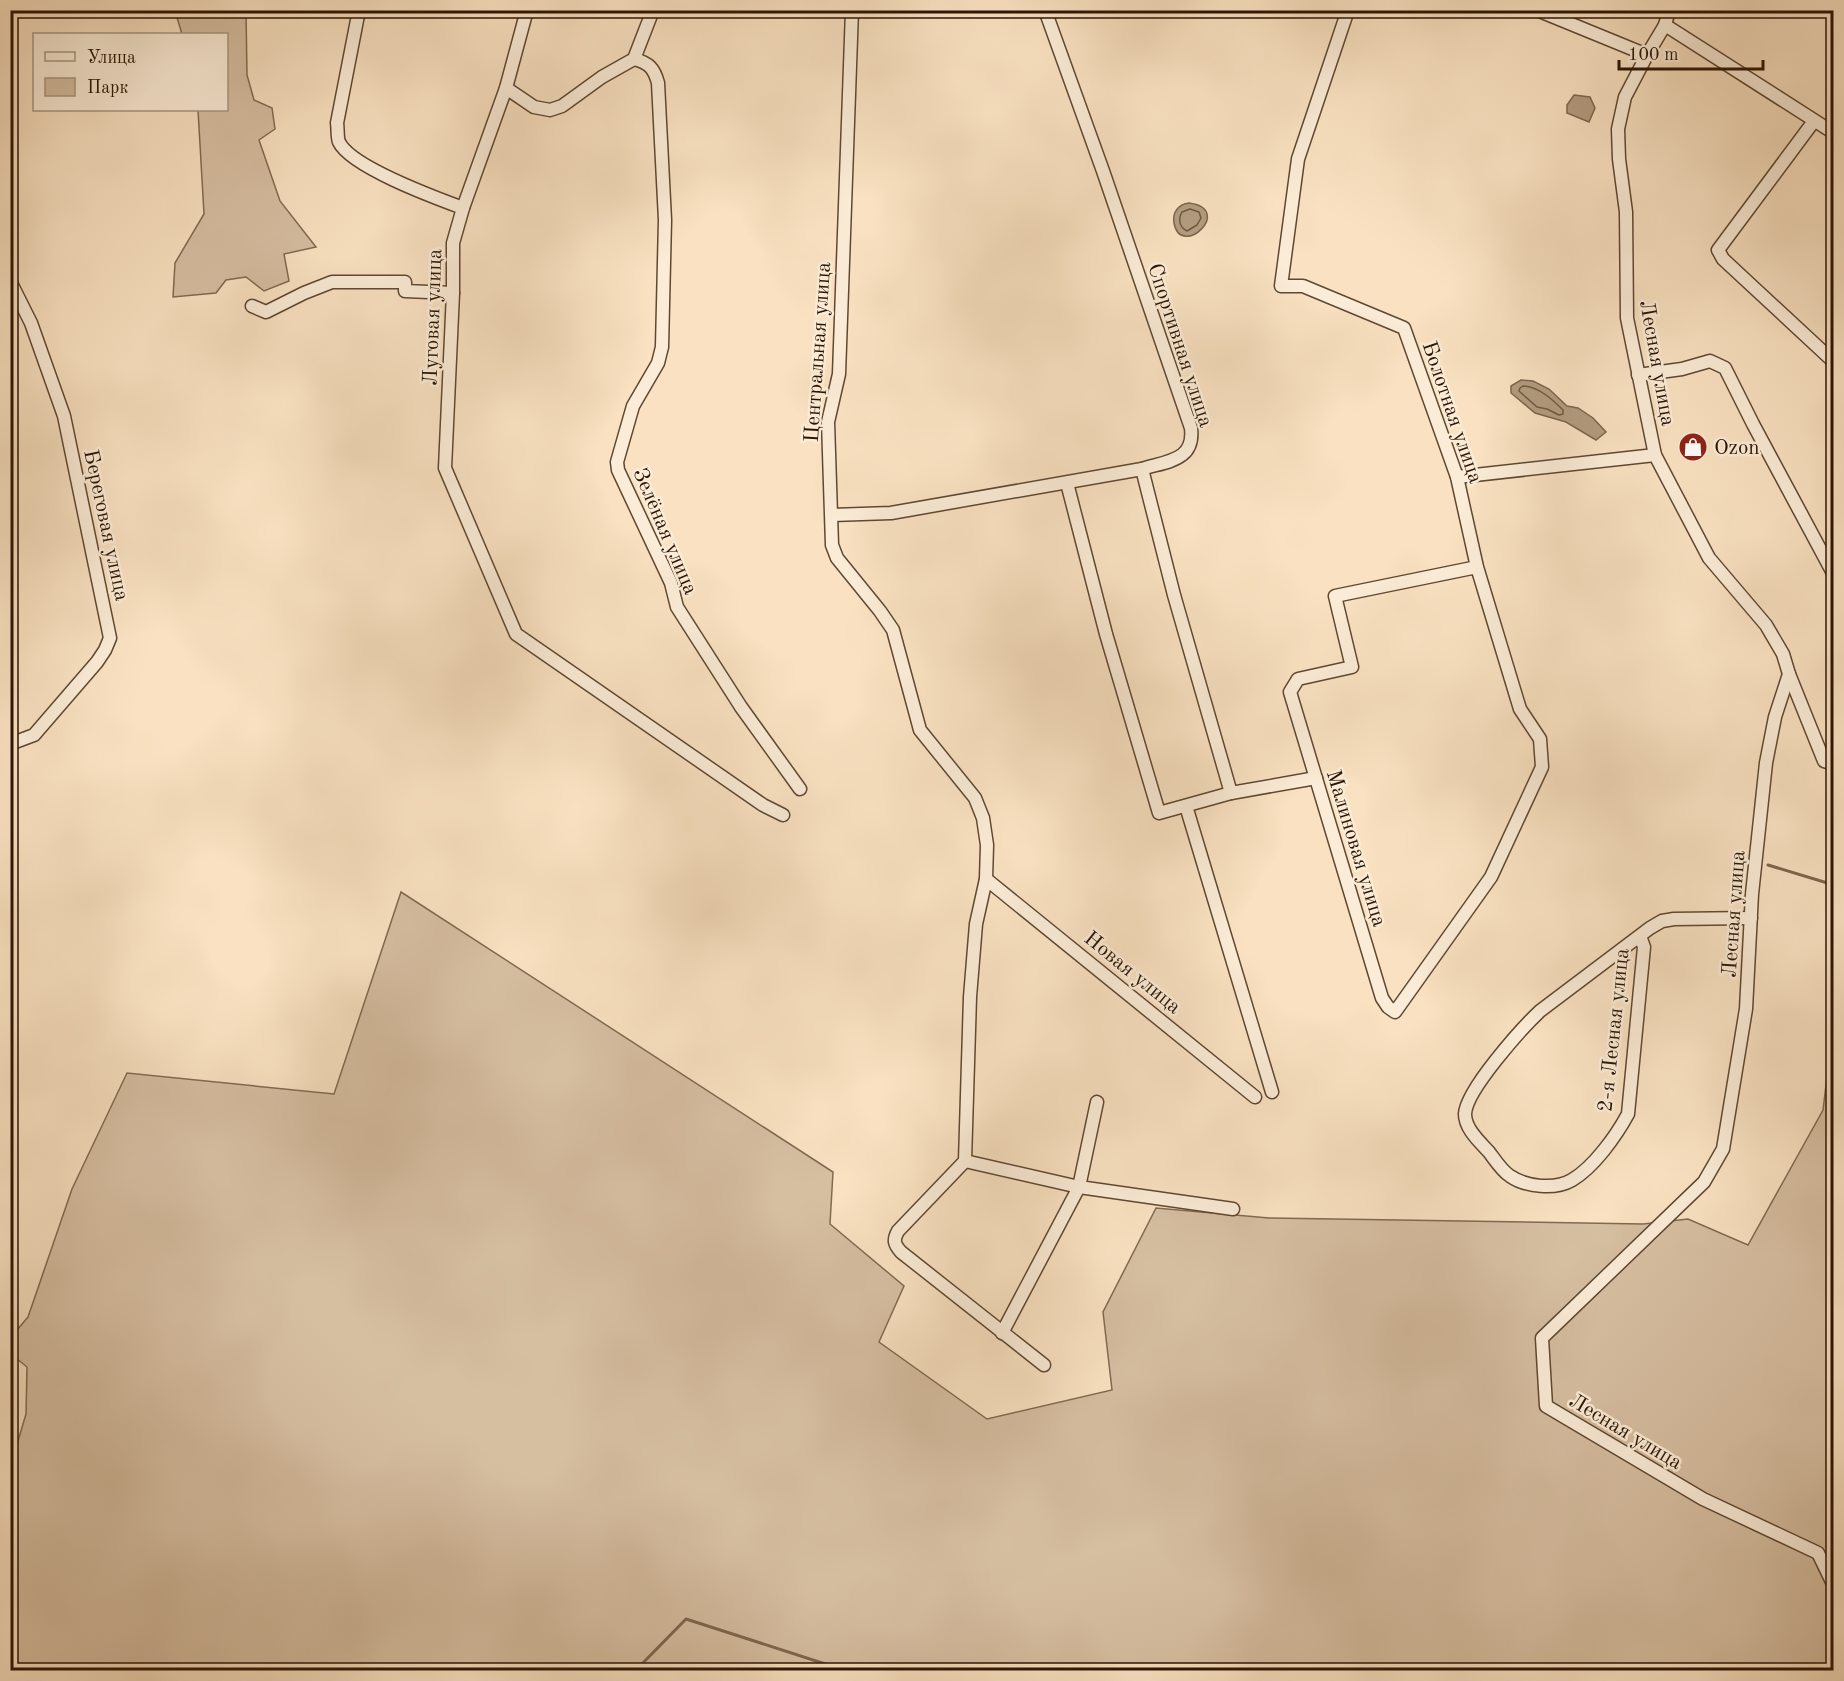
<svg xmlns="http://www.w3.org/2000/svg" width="1844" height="1681" viewBox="0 0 1844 1681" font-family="'Old Standard TT',serif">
<rect width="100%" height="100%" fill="#f9e1c1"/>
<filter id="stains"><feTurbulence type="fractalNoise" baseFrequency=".00333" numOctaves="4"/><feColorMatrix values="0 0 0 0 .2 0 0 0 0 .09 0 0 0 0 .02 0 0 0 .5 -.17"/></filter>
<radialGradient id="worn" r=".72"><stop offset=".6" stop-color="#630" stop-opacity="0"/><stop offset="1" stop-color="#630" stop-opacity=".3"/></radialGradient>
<!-- green -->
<g fill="#d6bea1" stroke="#816a52" stroke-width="1.5">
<path d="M175,11H246L247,75L254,100L272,108L275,129L259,140L280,201L316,247L284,254L289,281L264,291L246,277L226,280L216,293L173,297L175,263L204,214L198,110H226V34H182Z"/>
<path d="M401,892L833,1172L830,1224L904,1286L879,1342L987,1419L1112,1390L1103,1312L1156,1208L1269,1218L1643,1224L1688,1219L1748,1245L1823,1110L1833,1027V1670H11L10,1468L26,1414L27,1367L11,1354V1337L28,1317L72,1189L127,1073L334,1094Z"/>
</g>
<!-- water -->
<g fill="#b39c80" stroke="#7d664e" stroke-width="1.5">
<path d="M1574,95L1590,97L1595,108L1589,122L1567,113V105Z"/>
<path d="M1189,203C1235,209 1181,260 1174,223C1172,212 1179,204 1189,203Z"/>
<path d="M1521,380L1533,381L1549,389L1567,406L1578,408L1593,418L1606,432L1596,440L1566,422L1535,413L1511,393V386Z"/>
</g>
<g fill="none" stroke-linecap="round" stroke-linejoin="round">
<!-- shore -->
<g stroke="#705842" stroke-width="1.5">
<path d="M1190,209L1199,212L1201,218L1197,225L1187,231C1179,227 1178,219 1182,212Z"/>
<path d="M1523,386C1539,387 1552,399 1563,410V414L1559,415L1547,409L1537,407L1519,391L1520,388Z"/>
</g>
<!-- stream -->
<g stroke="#7d664e" stroke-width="3">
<path d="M1768,865L1834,885"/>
<path d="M636,1670L686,1619L844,1670"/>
</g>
<!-- minor casing -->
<g stroke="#5f4832" stroke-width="15">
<g id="minor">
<path d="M359,10L337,123C338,129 337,137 339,142C351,167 436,198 463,208"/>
<path d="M527,10L506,88L463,208L453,243V293L445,468L516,634L763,805L783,815"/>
<path d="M852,10L839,374L828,422L832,545L837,558L880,611L893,630L920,730L975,798L983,818L987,845L986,879L976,924L970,997L965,1161L898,1231C893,1240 894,1244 901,1252L1044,1365"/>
<path d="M1348,10L1298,159L1281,286H1303L1404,328L1457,477L1477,567L1520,709L1540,739L1542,767L1491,877L1395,1012L1388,1007L1382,998L1290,692L1298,679L1352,667L1335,596L1477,567"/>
<path d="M1537,10L1647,55L1665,25L1669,10"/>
<path d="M1665,25L1834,133"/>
<path d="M1647,55L1625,97L1618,129L1619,159L1626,212L1627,318L1655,455L1709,558L1766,625L1783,654L1789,674L1775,717L1766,763L1752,894L1746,1009L1723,1149L1704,1182L1542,1338L1546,1406L1703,1499L1818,1553L1834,1586"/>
<path d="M634,59C649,63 654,68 658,83L665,220L662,347L658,363L633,406L617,462L618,470L671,583L677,607L741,707L800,789"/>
<path d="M506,88L534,107L550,110L562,106L602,77L634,59L653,10"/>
<path d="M1814,121L1718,250L1723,259L1834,362"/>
<path d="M10,281L31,323L64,416L110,638L105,650L97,662L34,735L10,744"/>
<path d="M252,306L266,312L304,293L332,282H405V291L453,293"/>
<path d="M1638,375L1682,369L1710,361L1725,368L1753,424L1834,575"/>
<path d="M1142,469L1174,595L1231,793"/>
<path d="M1457,477L1655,455"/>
<path d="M1067,483L1106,634L1159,813L1231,793L1316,778"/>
<path d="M832,515L891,513L1142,469C1167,461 1195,461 1191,428L1103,171L1045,10"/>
<path d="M1789,674L1824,761L1834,764"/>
<path d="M1186,806L1272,1092"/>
<path d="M986,879L1255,1097"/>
<path d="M1640,936L1644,947L1628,1114C1616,1136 1594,1167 1572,1180C1555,1190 1526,1187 1510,1176C1502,1171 1495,1160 1489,1152C1480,1142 1465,1129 1465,1114C1466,1090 1522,1028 1540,1011L1650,928L1662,921L1674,919L1751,918"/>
<path d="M965,1161L1079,1187L1233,1209"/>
<path d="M1002,1333L1079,1187L1097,1102"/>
</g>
</g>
<!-- minor -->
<use href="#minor" stroke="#fbecd7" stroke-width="12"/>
</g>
<!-- icons -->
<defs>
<g id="shop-disc" transform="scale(1.5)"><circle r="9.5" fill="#8f2418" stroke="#fbecd7"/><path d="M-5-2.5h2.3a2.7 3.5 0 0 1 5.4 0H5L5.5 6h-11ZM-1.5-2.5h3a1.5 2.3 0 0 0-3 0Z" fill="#fff"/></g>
</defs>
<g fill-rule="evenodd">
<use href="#shop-disc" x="1693" y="447"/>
</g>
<g text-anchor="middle" stroke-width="5" stroke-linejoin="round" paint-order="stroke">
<!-- street labels -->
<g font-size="21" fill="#2c1503" stroke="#fbecd7">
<text transform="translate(432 317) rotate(-88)" y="7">Луговая улица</text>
<text transform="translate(1181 345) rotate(72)" y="7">Спортивная улица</text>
<text transform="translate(817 352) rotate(-86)" y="7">Центральная улица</text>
<text transform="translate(1658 363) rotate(80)" y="7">Лесная улица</text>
<text transform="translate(1453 412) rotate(71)" y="7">Болотная улица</text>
<text transform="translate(107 525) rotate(78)" y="7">Береговая улица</text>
<text transform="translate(666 531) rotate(67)" y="7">Зелёная улица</text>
<text transform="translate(1357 848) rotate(73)" y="7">Малиновая улица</text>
<text transform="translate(1733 914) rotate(-86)" y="7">Лесная улица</text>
<text transform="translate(1133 972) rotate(39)" y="7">Новая улица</text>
<text transform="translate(1613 1030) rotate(-84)" y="7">2-я Лесная улица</text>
<text transform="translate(1626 1431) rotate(31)" y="7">Лесная улица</text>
</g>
<!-- poi labels -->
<g font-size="21" fill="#2c1503" stroke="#fbecd7" text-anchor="start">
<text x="1714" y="454">Ozon</text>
</g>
</g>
<!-- margin -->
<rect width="1844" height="1681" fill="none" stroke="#f9e1c1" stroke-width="36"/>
<rect x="12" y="12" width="1820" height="1657" fill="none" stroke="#2c1503" stroke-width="3"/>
<rect x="18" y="18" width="1808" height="1645" fill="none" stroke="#2c1503" stroke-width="1.5"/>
<!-- legend -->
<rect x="33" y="33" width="195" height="78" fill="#fbecd7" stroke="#a89682" stroke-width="1.5"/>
<rect x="45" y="52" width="30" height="9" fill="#fbecd7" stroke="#a89682" stroke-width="1.5"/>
<text x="87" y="63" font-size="18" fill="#2c1503">Улица</text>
<rect x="45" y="78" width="30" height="18" fill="#d6bea1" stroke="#a89682" stroke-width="1.5"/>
<text x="87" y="93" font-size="18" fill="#2c1503">Парк</text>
<!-- scale -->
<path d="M1619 60v9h144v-9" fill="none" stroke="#2c1503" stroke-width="3"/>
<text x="1628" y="60" font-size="18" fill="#2c1503" stroke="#fbecd7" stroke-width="4.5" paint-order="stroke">100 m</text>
<rect width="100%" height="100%" filter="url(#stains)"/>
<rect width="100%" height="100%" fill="url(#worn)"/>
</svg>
